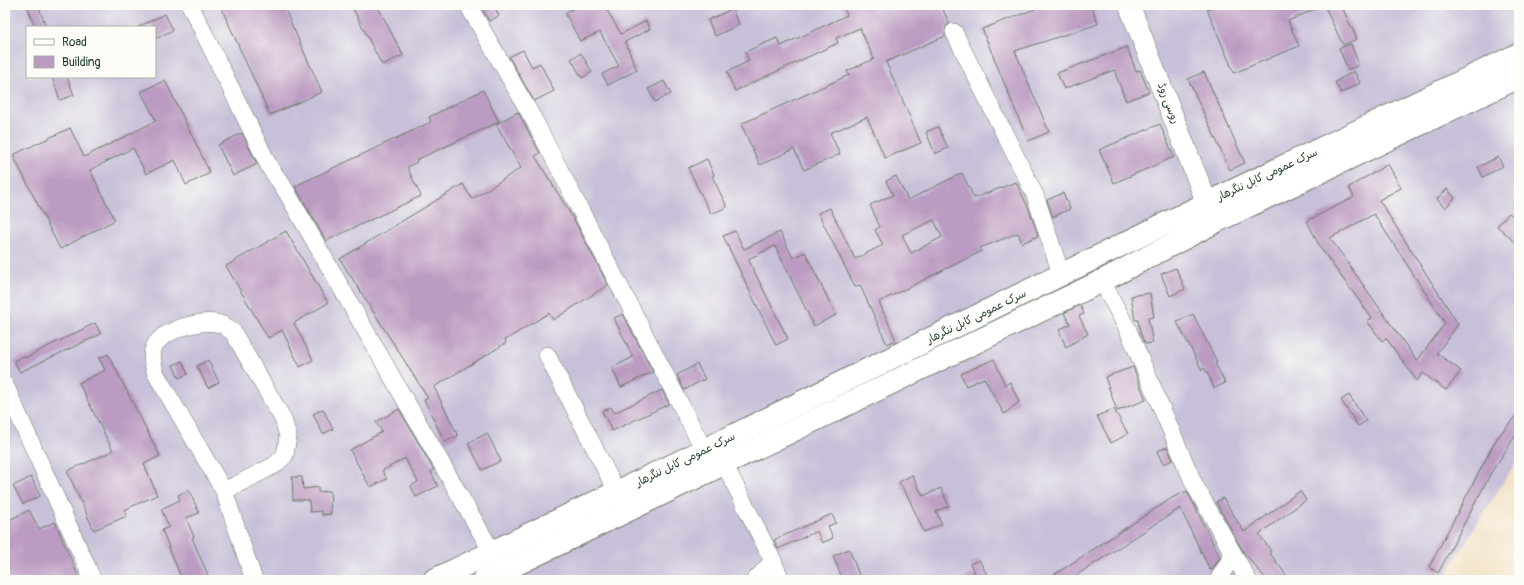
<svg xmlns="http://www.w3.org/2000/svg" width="1524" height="585" viewBox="0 0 1524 585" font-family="Pangolin,'Playpen Sans Arabic',sans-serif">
<rect width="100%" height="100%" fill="#fdfcf7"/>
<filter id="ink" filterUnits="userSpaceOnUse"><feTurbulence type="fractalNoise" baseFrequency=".025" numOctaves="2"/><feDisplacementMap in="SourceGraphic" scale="8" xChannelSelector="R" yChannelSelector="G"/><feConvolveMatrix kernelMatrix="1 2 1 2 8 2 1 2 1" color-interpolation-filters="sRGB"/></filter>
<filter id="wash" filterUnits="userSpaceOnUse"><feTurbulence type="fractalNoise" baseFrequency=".012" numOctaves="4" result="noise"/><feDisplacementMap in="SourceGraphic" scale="16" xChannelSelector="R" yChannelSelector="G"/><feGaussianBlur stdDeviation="0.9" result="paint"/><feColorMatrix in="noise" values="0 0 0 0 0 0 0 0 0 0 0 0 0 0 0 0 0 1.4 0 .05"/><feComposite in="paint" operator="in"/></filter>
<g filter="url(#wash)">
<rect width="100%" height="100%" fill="#f3e2c6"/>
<!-- industrial -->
<path fill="#c8bfd8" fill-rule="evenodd" d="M5,5H1519V457L1447,572L1446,580H5ZM27,27H155V77H27Z"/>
<g id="blocks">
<!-- building -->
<g fill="#bb9bc1" fill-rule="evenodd">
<path d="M27,5H38L46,27H35Z"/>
<path d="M220,5H283L322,92L270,115Z"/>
<path d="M351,5H377L403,55L382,65Z"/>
<path d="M480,5H493L499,16L489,21Z"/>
<path d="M579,5H604L621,34L646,21L650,29L625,42L637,70L608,85L602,74L619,66L600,32L580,41L565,13Z"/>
<path d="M842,5H941L949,23L946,27L945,36L886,62L921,143L885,158L867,117L830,133L840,154L804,170L794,149L760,165L741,124L849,75L847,71L874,59L860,28L836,38L838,43L735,91L727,72L749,61L745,52L777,38L781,46L847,15Z"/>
<path d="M1034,5H1091L1098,24L1015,51L1049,132L1028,141L982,29L1035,9Z"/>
<path d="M1217,5H1341L1357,39L1343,45L1324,5L1288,21L1299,46L1234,73L1207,9Z"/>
<path d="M732,9L739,25L715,36L708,20Z"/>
<path d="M165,14L173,30L155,39V27H138Z"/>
<path d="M1351,44L1359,65L1348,70L1339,48Z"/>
<path d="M1127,47L1136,71L1140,70L1149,92L1126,101L1114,70L1064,89L1057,73Z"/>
<path d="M523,50L532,67L540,63L554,91L534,101L509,57Z"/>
<path d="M581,53L592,72L582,78L571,59Z"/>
<path d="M1354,71L1360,83L1341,93L1335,82Z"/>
<path d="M1204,72L1245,163L1230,170L1188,79Z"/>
<path d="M52,77H67L74,95L60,100Z"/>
<path d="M165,80L210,173L186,185L175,160L146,174L133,148L90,170L115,220L60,249L13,155L70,128L84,157L156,121L141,92Z"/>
<path d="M664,81L671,94L655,102L648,89Z"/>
<path d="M483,90L499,122L416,160L417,162L407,167L421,196L326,241L295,186L431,122L429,117Z"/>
<path d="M518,112L540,153L535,156L573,218L608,285L553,320L549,313L505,340L506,343L434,387L458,436L445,442L424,400L428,398L340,259L463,184L472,199L521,168L496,124Z"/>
<path d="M1160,124L1174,157L1114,183L1099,150Z"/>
<path d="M938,127L948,148L935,154L926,132Z"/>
<path d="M242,133L257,164L233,176L218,145Z"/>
<path d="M1498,157L1503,166L1483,177L1478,167Z"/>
<path d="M707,159L714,175L712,176L727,207L711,214L688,168Z"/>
<path d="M1388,164L1401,188L1379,200L1458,324L1437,353L1461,371L1446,390L1423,373L1417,381L1386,338L1382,341L1367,321L1372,318L1321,249L1307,221L1354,197L1349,187ZM1374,214L1445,323L1417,361L1330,238Z"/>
<path d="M962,173L974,198L1016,182L1029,209L1038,236L1022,243L1018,233L980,248L982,251L879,302L896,340L887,344L860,285L855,287L818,213L830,208L855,259L883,245L875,230L880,227L870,205L893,195L886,181L896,176L908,200ZM934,220L942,237L911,253L902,235Z"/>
<path d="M1447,189L1455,198L1445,208L1437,199Z"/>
<path d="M1063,193L1070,209L1053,217L1047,200Z"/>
<path d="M1509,213L1519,222V246L1497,226Z"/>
<path d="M286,231L328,303L294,323L313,360L300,367L282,330L268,338L226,266Z"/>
<path d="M735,231L744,249L780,232L793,258L805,252L836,315L814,326L775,246L748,259L788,339L776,345L723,236Z"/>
<path d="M1176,268L1185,289L1170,296L1161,274Z"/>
<path d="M1150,293L1154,317L1148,318L1153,343L1145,344L1140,332L1138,320H1135L1131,296Z"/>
<path d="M1080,305L1084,314L1079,316L1088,334L1066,347L1059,330L1070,324L1064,313Z"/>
<path d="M623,314L653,372L621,387L612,368L633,357L614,318Z"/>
<path d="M1193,314L1217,362L1215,363L1225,383L1214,388L1205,368L1202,370L1177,322Z"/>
<path d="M95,323L101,334L20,372L14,361L24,356L25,358Z"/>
<path d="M108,354L160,456L144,464L157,495L124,510L127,516L94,530L67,471L113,451L79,383L105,370L99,358Z"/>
<path d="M994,359L1005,385L1010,382L1019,402L1004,414L984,378L966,386L961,374Z"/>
<path d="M208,360L219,382L208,388L197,366Z"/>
<path d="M182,361L188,374L179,378L173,365Z"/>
<path d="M697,364L705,379L684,390L677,375Z"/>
<path d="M1133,367L1146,400L1117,411L1105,377Z"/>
<path d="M662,390L669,404L612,431L602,411L611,407L614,413Z"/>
<path d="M1349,395L1366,421L1358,426L1341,400Z"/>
<path d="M323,409L333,429L323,434L313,414Z"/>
<path d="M399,409L434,470L431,472L438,486L416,497L411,486L418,482L405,458L382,471L387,479L370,487L350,450L382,432L376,422Z"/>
<path d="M1114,409L1128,434L1111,443L1097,416Z"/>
<path d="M1519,412V430L1491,473L1438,573L1429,567L1497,438Z"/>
<path d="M487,433L501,461L482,470L468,443Z"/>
<path d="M1167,447L1173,460L1163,464L1157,451Z"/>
<path d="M912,475L923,496L941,488L949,506L936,511L942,524L924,532L909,499L899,482Z"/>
<path d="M31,477L40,496L23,504L13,486Z"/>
<path d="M292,477H302L303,489L318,487V492L330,491L331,514L322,515L321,511L310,512L309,500H293Z"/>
<path d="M189,490L199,513L186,518L194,537L192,538L210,580H182L162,530L169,527L161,509L180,500L178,495Z"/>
<path d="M1187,491L1220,557L1213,569L1210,570L1180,508L1069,580H1046L1172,498Z"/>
<path d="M1300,491L1306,500L1259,534L1271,551L1269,552L1286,575L1280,580H1267L1244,553L1216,502L1223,498L1244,532Z"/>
<path d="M29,510L39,529L55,522L80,580H10L5,568V522Z"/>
<path d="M832,514L836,523L828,526L833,538L822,543L817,531L778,549L774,540Z"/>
<path d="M849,549L861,580H843L833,556Z"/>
<path d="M979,560L990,580H961L975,573L970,564Z"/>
</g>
</g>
</g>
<g filter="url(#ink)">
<use href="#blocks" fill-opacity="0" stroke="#697767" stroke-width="1"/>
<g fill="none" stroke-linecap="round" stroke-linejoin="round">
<!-- minor casing -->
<g stroke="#697767" stroke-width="18">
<g id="minor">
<path d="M190,5L270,168L283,186L492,552"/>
<path d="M468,5L534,120L704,450"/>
<path d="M954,32L1035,195L1061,274"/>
<path d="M1102,281L1128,330L1194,484L1248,580"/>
<path d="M547,355L617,492"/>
<path d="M5,385L93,580"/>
<path d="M725,465L773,561L781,580"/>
<path d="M224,491L275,465L285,455L288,436L283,419L233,332C230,330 226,327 223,325C206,318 170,328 158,341C149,350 152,363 156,374L224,491L254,580"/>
<path d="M755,580L773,561"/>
<path d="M1218,580L1233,555"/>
</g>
</g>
<!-- major casing -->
<g stroke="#697767" stroke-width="22">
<path id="major" d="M1129,5L1207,203"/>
</g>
<!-- highway casing -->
<g stroke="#697767" stroke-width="24">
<g id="highway">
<path d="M434,580L704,450L1207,203L1519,54"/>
<path d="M484,580L1102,281L1215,222L1519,77"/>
</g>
</g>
<!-- minor -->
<use href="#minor" stroke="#fff" stroke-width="17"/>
<!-- major -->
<use href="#major" stroke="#fff" stroke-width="21"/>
<!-- highway -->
<use href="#highway" stroke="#fff" stroke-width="22"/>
</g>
</g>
<g text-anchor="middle" stroke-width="4" stroke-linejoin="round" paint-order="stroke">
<!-- street labels -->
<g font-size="11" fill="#1f3d34" stroke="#fdfcf7">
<text transform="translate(1169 103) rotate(69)" y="4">روسی روڈ</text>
<text transform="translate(1267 174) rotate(-25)" y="4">سرک عمومی کابل ننگرهار</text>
<text transform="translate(976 316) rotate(-26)" y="4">سرک عمومی کابل ننگرهار</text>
<text transform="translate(685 459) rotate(-26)" y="4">سرک عمومی کابل ننگرهار</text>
</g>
</g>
<!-- margin -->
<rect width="1524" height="585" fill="none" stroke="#fdfcf7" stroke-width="20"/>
<!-- legend -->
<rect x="26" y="26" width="130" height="52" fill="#fdfcf7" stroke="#a4b0a9"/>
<rect x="34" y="39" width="20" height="6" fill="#ffffff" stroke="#a4b0a9"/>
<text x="62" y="46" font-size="12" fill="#1f3d34">Road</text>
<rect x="34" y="56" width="20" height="12" fill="#bb9bc1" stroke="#a4b0a9"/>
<text x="62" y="66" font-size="12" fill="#1f3d34">Building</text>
</svg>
